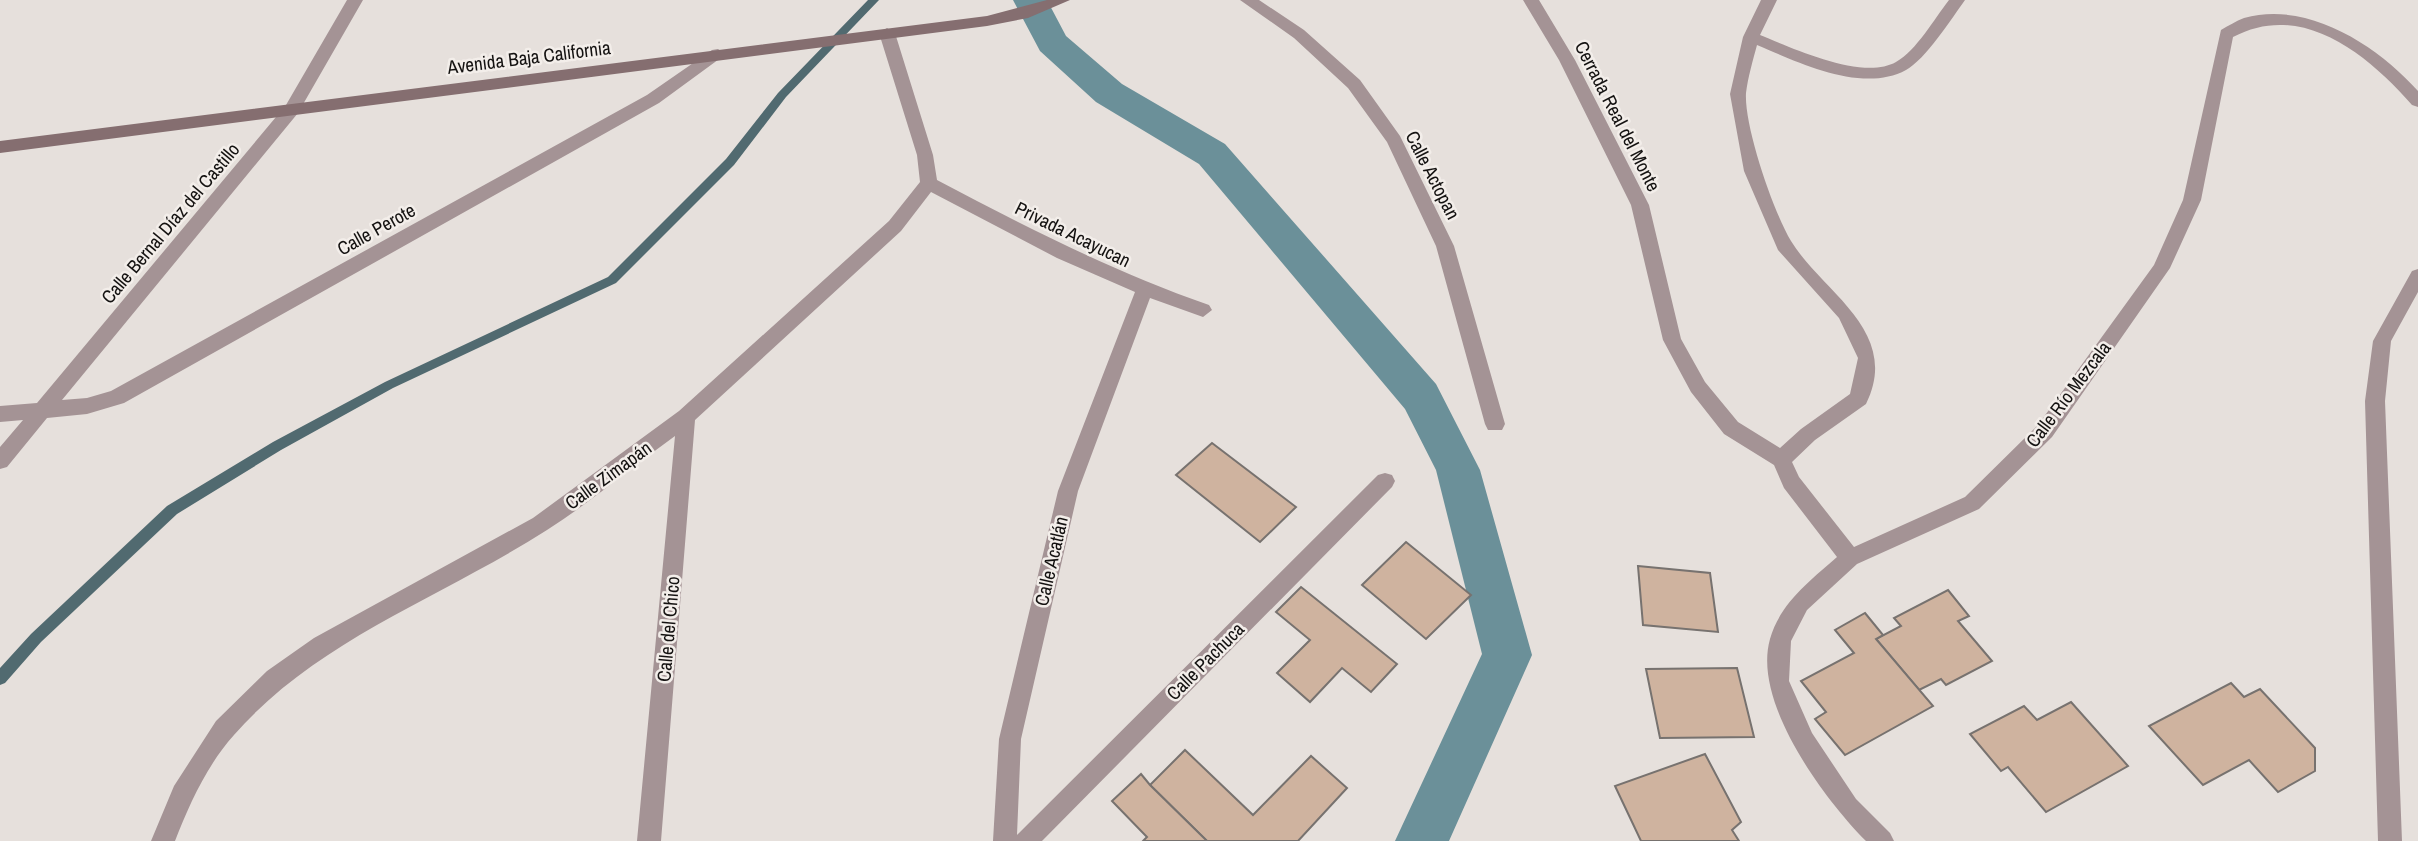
<svg xmlns="http://www.w3.org/2000/svg" width="2418" height="841" viewBox="0 0 2418 841" font-family="'Archivo Narrow',sans-serif">
<rect width="100%" height="100%" fill="#e6e0dc"/>
<g fill="none" stroke-linecap="round" stroke-linejoin="round">
<!-- stream -->
<path fill="#516a70" fill-rule="evenodd" d="M868,0H879L786,97L734,165L616,283L393,388L281,450L177,514L41,642L5,683L0,685V668L31,634L167,506L273,442L385,382L608,277L726,159L778,93Z"/>
<!-- canal -->
<path fill="#6b9099" fill-rule="evenodd" d="M1013,0H1047L1066,36L1122,84L1225,144L1436,384L1480,470L1532,655L1449,841H1395L1482,654L1436,470L1405,409L1199,164L1096,102L1040,51Z"/>
</g>
<!-- building -->
<g fill="#cfb39f" stroke="#77726f" stroke-width="2">
<path d="M1212,443L1296,507L1260,542L1176,475Z"/>
<path d="M1406,542L1471,595L1426,639L1362,585Z"/>
<path d="M1638,566L1710,573L1718,632L1643,625Z"/>
<path d="M1301,587L1397,664L1371,692L1342,668L1310,702L1277,673L1310,640L1276,612Z"/>
<path d="M1948,590L1969,616L1958,621L1992,661L1946,685L1941,679L1919,690L1876,639L1901,626L1894,618Z"/>
<path d="M1865,613L1883,635L1876,639L1933,706L1845,755L1815,719L1826,712L1801,681L1854,653L1835,630Z"/>
<path d="M1737,668L1754,737L1660,738L1646,669Z"/>
<path d="M2231,683L2244,697L2260,689L2315,748V771L2278,792L2249,760L2203,785L2149,726Z"/>
<path d="M2071,702L2128,766L2046,812L2008,767L2001,771L1970,734L2024,706L2037,720Z"/>
<path d="M1185,750L1253,815L1311,756L1347,788L1298,841H1207L1150,785Z"/>
<path d="M1705,754L1741,822L1732,830L1739,841H1641L1615,786Z"/>
<path d="M1141,774L1150,785L1207,841H1143L1147,837L1112,801Z"/>
</g>
<g fill="none" stroke-linecap="round" stroke-linejoin="round">
<!-- minor -->
<g fill="#a49395" fill-rule="evenodd">
<path d="M347,0H363L298,113L62,400L87,398L111,391L647,95L712,50L718,49L726,54L659,103L124,403L87,414L47,418L7,467L0,469V447L23,420L0,422V406L37,403L286,105Z"/>
<path d="M1240,0H1259L1304,30L1360,80L1400,136L1454,246L1505,424L1502,430H1488L1485,424L1436,246L1387,142L1348,88L1294,38Z"/>
<path d="M1523,0H1539L1575,60L1649,205L1681,339L1705,382L1738,422L1780,448L1801,429L1850,394L1858,358L1839,318L1778,250L1744,171L1730,94L1743,37L1761,0H1777L1760,35C1792,48 1863,81 1896,62C1917,50 1934,19 1949,0H1965C1952,18 1925,60 1906,70C1862,94 1798,62 1757,45C1753,60 1748,77 1746,93C1744,126 1773,211 1791,241C1822,292 1902,331 1866,404L1815,440L1792,462L1799,477L1854,547L1965,497L2038,425L2154,265L2183,200L2221,30C2228,26 2236,21 2244,18C2308,0 2378,46 2418,91V107L2412,105C2368,55 2302,0 2233,37L2201,200L2170,268L2052,437L1979,509L1857,564L1807,610L1791,641L1789,681L1812,733L1856,799L1890,833L1894,841H1866C1824,799 1752,702 1770,639C1780,603 1811,580 1837,557L1784,488L1774,465L1724,434L1691,392L1663,340L1631,205L1559,60Z"/>
<path d="M887,28L895,33L933,155L937,180C1026,227 1114,272 1209,305L1212,310L1203,317L1150,298L1078,491L1021,739L1017,835L1378,475L1385,473L1392,475L1395,481L1392,487L1042,841H993L999,739L1058,491L1135,292L1057,258L931,192L901,231L695,420L661,841H637L675,436C632,467 591,502 547,530C441,598 318,639 234,735C207,765 189,805 175,841H151L174,786L216,721L267,671L314,638L533,518L679,411L889,221L920,182L917,155L879,33Z"/>
<path d="M2418,269V292L2391,341L2385,401L2402,841H2378L2365,401L2373,341L2412,271Z"/>
</g>
<!-- secondary -->
<path fill="#856e70" fill-rule="evenodd" d="M1047,0H1070L1028,18L987,26L0,153V141L987,16Z"/>
</g>
<g text-anchor="middle" stroke-width="5" stroke-linejoin="round" paint-order="stroke">
<!-- street labels -->
<g font-size="19" fill="#141211" stroke="#f3eeea">
<text transform="translate(529 57) rotate(-7)" y="7">Avenida Baja California</text>
<text transform="translate(1618 116) rotate(63)" y="7">Cerrada Real del Monte</text>
<text transform="translate(1433 175) rotate(63)" y="7">Calle Actopan</text>
<text transform="translate(170 223) rotate(-50)" y="7">Calle Bernal Díaz del Castillo</text>
<text transform="translate(376 229) rotate(-29)" y="7">Calle Perote</text>
<text transform="translate(1073 234) rotate(26)" y="7">Privada Acayucan</text>
<text transform="translate(2068 394) rotate(-53)" y="7">Calle Río Mezcala</text>
<text transform="translate(608 475) rotate(-36)" y="7">Calle Zimapán</text>
<text transform="translate(1051 561) rotate(-77)" y="7">Calle Acatlán</text>
<text transform="translate(668 629) rotate(-85)" y="7">Calle del Chico</text>
<text transform="translate(1205 661) rotate(-45)" y="7">Calle Pachuca</text>
</g>
</g>
</svg>
